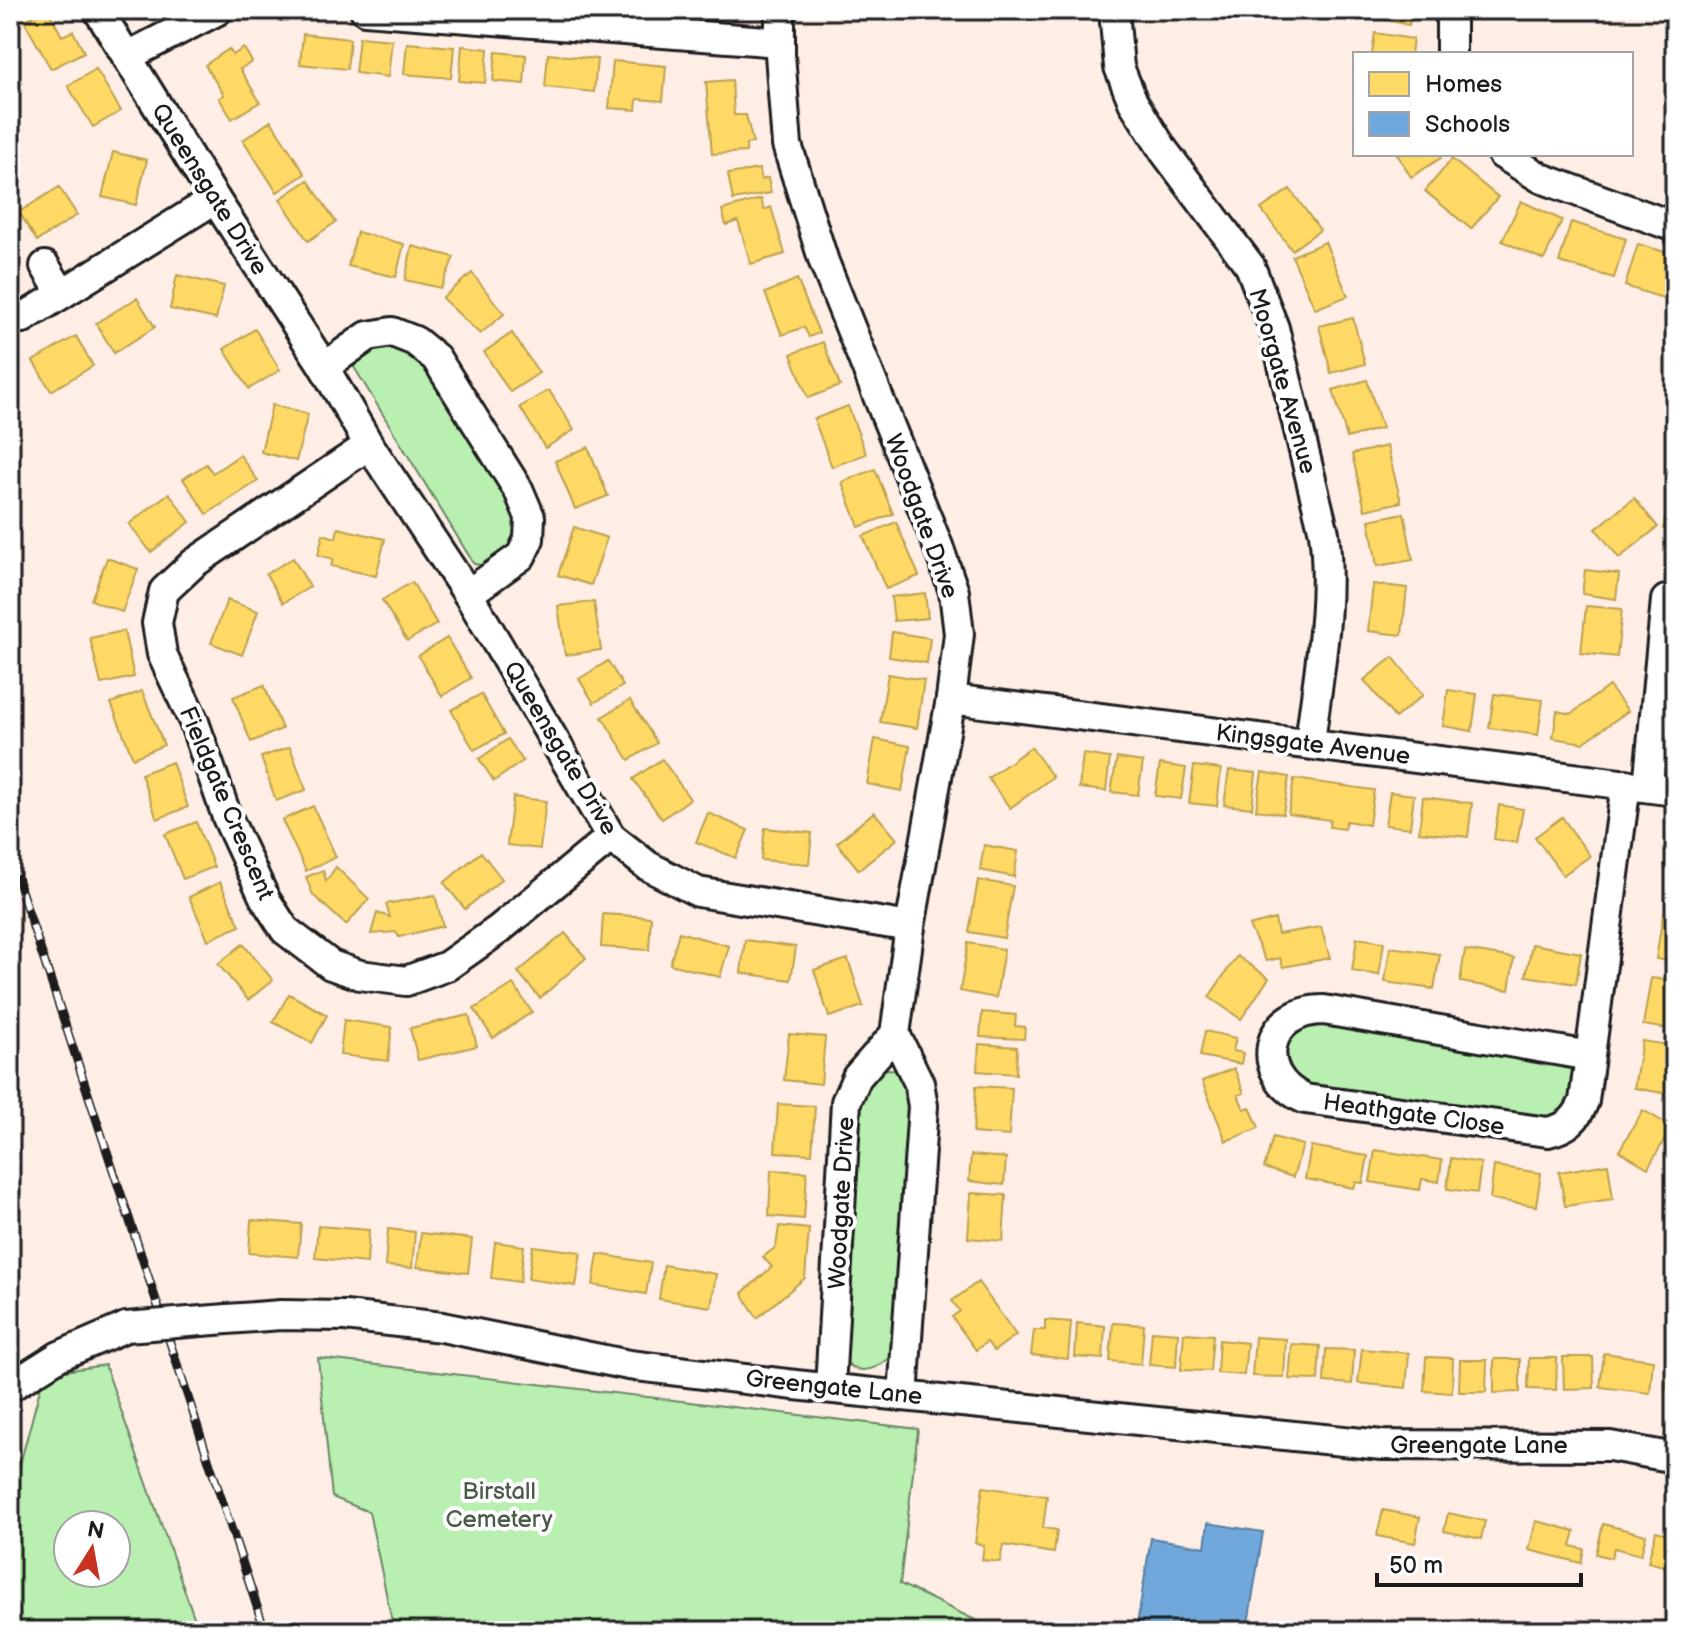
<svg xmlns="http://www.w3.org/2000/svg" width="1685" height="1641" viewBox="0 0 1685 1641" font-family="'Balsamiq Sans',sans-serif">
<rect width="100%" height="100%" fill="#feeee6"/>
<filter id="ink" filterUnits="userSpaceOnUse"><feTurbulence type="fractalNoise" baseFrequency=".0125" numOctaves="2"/><feDisplacementMap in="SourceGraphic" scale="16" xChannelSelector="R" yChannelSelector="G"/><feConvolveMatrix kernelMatrix="1 2 1 2 8 2 1 2 1" color-interpolation-filters="sRGB"/></filter>
<g filter="url(#ink)">
<!-- green -->
<g fill="#b9efb1" stroke="#6a8666" stroke-width="2" fill-rule="evenodd">
<path d="M376,343L413,351L513,508L519,526V543L489,566L474,564L354,367L364,350Z"/>
<path d="M1290,1017L1590,1056L1570,1123L1305,1099L1274,1037Z"/>
<path d="M889,1069L901,1072L911,1084L899,1348C888,1362 865,1380 847,1363C843,1359 840,1350 837,1345L856,1099L872,1072Z"/>
<path d="M318,1358L918,1429L900,1584L998,1631H394L369,1512L332,1497Z"/>
<path d="M105,1365L199,1631H10V1502L44,1374ZM68,1525H116V1573H68Z"/>
</g>
<!-- homes -->
<g fill="#ffd966" stroke="#bba050" stroke-width="2">
<path d="M45,10H48L62,36L73,31L84,52L51,69L24,21Z"/>
<path d="M1374,10H1412L1409,25L1373,17Z"/>
<path d="M1375,33L1413,39L1411,54H1372Z"/>
<path d="M303,34L350,39L347,69L300,64Z"/>
<path d="M359,37L392,40L388,77L355,73Z"/>
<path d="M407,43L454,47L451,78L404,74Z"/>
<path d="M462,46L488,49L485,83L459,81Z"/>
<path d="M244,48L252,62L240,69L260,102L232,119L219,98L224,95L205,65L229,49L233,55Z"/>
<path d="M496,52L526,55L524,84L493,81Z"/>
<path d="M548,54L597,59L594,92L545,87Z"/>
<path d="M613,61L666,66L663,101L637,99L636,110L609,108Z"/>
<path d="M96,69L121,111L93,127L68,86Z"/>
<path d="M732,80L734,115H746L753,143L746,144V152L712,154L706,82Z"/>
<path d="M271,121L305,174L277,192L243,140Z"/>
<path d="M113,152L147,160L136,205L102,197Z"/>
<path d="M1397,154H1439L1441,158L1411,177Z"/>
<path d="M1452,159L1498,197L1471,229L1425,191Z"/>
<path d="M759,169L761,180L768,178L771,193L733,200L728,174Z"/>
<path d="M308,180L336,222L308,241L280,199Z"/>
<path d="M59,187L77,215L37,241L19,212Z"/>
<path d="M1290,189L1320,230L1292,250L1261,209Z"/>
<path d="M761,199L764,210L771,207L785,254L751,264L738,221L726,225L722,210Z"/>
<path d="M1521,201L1562,220L1544,260L1502,241Z"/>
<path d="M1571,222L1626,239L1614,278L1559,262Z"/>
<path d="M357,232L404,244L396,277L348,266Z"/>
<path d="M1325,242L1348,296L1315,309L1292,256Z"/>
<path d="M1638,244L1675,255V302L1625,286Z"/>
<path d="M412,246L454,257L441,288L405,280Z"/>
<path d="M472,273L504,314L480,334L442,298Z"/>
<path d="M177,275L224,286L216,319L170,309Z"/>
<path d="M797,279L819,333L809,337L804,327L782,335L765,293Z"/>
<path d="M137,298L155,327L114,353L96,323Z"/>
<path d="M1353,318L1365,364L1331,373L1319,326Z"/>
<path d="M255,329L280,370L249,389L224,349Z"/>
<path d="M512,333L539,373L510,392L484,352Z"/>
<path d="M76,336L93,366L51,391L33,361Z"/>
<path d="M823,342L840,386L808,398L791,354Z"/>
<path d="M1367,380L1382,428L1347,438L1333,390Z"/>
<path d="M549,390L574,430L545,448L520,407Z"/>
<path d="M272,405L308,414L296,461L261,452Z"/>
<path d="M848,406L866,454L832,467L814,419Z"/>
<path d="M1387,446L1401,502L1365,510L1352,454Z"/>
<path d="M588,447L608,496L575,509L555,461Z"/>
<path d="M240,455L258,481L207,514L183,479L206,464L213,473Z"/>
<path d="M875,469L893,514L859,527L842,482Z"/>
<path d="M169,493L190,522L151,552L129,524Z"/>
<path d="M1634,498L1658,527L1619,558L1596,529Z"/>
<path d="M1669,498L1675,499V531L1663,529Z"/>
<path d="M1404,513L1413,560L1377,566L1369,520Z"/>
<path d="M896,522L919,576L886,589L863,536Z"/>
<path d="M574,527L607,538L591,585L558,575Z"/>
<path d="M338,528L385,539L376,576L331,566L333,559L318,555L323,534L336,538Z"/>
<path d="M107,558L138,569L122,612L91,600Z"/>
<path d="M293,558L310,587L283,603L266,574Z"/>
<path d="M1585,570L1619,574L1616,599L1582,594Z"/>
<path d="M412,582L437,624L407,641L382,600Z"/>
<path d="M1373,584L1407,588L1402,635L1368,631Z"/>
<path d="M925,593L928,618L894,621L891,597Z"/>
<path d="M227,600L258,611L242,655L211,643Z"/>
<path d="M594,602L601,650L565,655L558,606Z"/>
<path d="M1586,606L1622,609L1617,657L1581,653Z"/>
<path d="M124,631L134,677L101,684L90,638Z"/>
<path d="M892,632L930,638L927,663L889,657Z"/>
<path d="M447,638L471,678L442,696L418,656Z"/>
<path d="M1393,657L1423,695L1395,718L1364,680Z"/>
<path d="M608,661L623,686L594,703L579,679Z"/>
<path d="M888,674L924,680L917,728L880,722Z"/>
<path d="M264,685L282,729L251,742L233,697Z"/>
<path d="M1609,686L1628,711L1583,743L1553,738L1557,711L1571,714Z"/>
<path d="M1448,690L1477,694L1472,731L1443,726Z"/>
<path d="M142,691L164,745L133,758L111,703Z"/>
<path d="M481,694L504,734L474,750L451,710Z"/>
<path d="M1494,694L1543,700L1538,735L1489,728Z"/>
<path d="M630,700L657,743L629,760L602,717Z"/>
<path d="M508,739L523,761L494,781L479,759Z"/>
<path d="M875,739L910,746L902,791L867,784Z"/>
<path d="M290,747L306,790L276,801L261,757Z"/>
<path d="M1031,747L1053,777L1010,808L988,778Z"/>
<path d="M1083,754L1110,758L1106,791L1079,788Z"/>
<path d="M1117,758L1143,762L1138,795L1111,792Z"/>
<path d="M662,759L690,799L662,819L633,779Z"/>
<path d="M172,762L188,807L157,819L141,774Z"/>
<path d="M1160,764L1186,768L1181,799L1155,796Z"/>
<path d="M1194,766L1221,769L1217,806L1189,803Z"/>
<path d="M1229,770L1256,773L1252,808L1224,805Z"/>
<path d="M1262,772L1289,777L1283,814L1256,810Z"/>
<path d="M1294,779L1374,790L1369,825L1346,821L1344,829L1329,827L1330,820L1288,814Z"/>
<path d="M1390,792L1414,795L1410,828L1385,825Z"/>
<path d="M513,797L546,801L540,849L507,845Z"/>
<path d="M1423,797L1472,803L1468,837L1419,832Z"/>
<path d="M1499,805L1523,809L1517,843L1494,839Z"/>
<path d="M313,806L336,857L306,871L282,820Z"/>
<path d="M874,812L897,839L859,870L837,843Z"/>
<path d="M708,813L748,830L736,858L696,842Z"/>
<path d="M1562,817L1590,856L1563,875L1535,837Z"/>
<path d="M196,822L214,867L183,879L165,834Z"/>
<path d="M765,828L812,833L809,864L761,860Z"/>
<path d="M984,845L1018,851L1014,877L980,870Z"/>
<path d="M481,852L502,879L465,909L444,883Z"/>
<path d="M1675,855V879L1664,865Z"/>
<path d="M336,867L369,899L346,925L313,895L306,877L323,870L326,881Z"/>
<path d="M978,880L1013,886L1004,938L969,932Z"/>
<path d="M220,882L240,926L208,940L189,897Z"/>
<path d="M435,895L443,926L399,937L396,932L371,934L377,913L390,917L386,904Z"/>
<path d="M603,914L651,917L649,950L601,947Z"/>
<path d="M1663,915L1675,916V962L1656,959Z"/>
<path d="M1275,919L1278,934L1321,927L1330,958L1283,967L1280,958L1266,961L1249,926Z"/>
<path d="M679,932L729,946L720,977L670,964Z"/>
<path d="M565,933L586,958L540,998L518,972Z"/>
<path d="M1357,938L1384,942L1379,975L1352,971Z"/>
<path d="M745,940L796,947L791,980L741,973Z"/>
<path d="M968,943L1004,949L996,998L960,991Z"/>
<path d="M243,944L273,980L248,1000L218,964Z"/>
<path d="M1532,944L1581,953L1576,984L1526,976Z"/>
<path d="M1390,947L1440,954L1434,989L1385,982Z"/>
<path d="M1465,950L1514,958L1509,990L1460,982Z"/>
<path d="M1237,956L1269,978L1241,1019L1209,997Z"/>
<path d="M848,959L863,1006L829,1017L814,970Z"/>
<path d="M1651,978L1675,981V1030L1643,1025Z"/>
<path d="M513,984L532,1012L493,1038L474,1009Z"/>
<path d="M289,994L327,1015L312,1043L273,1022Z"/>
<path d="M982,1012L1016,1015L1015,1026L1025,1027L1024,1039L980,1037Z"/>
<path d="M469,1015L477,1046L418,1060L410,1028Z"/>
<path d="M344,1020L392,1027L388,1061L340,1055Z"/>
<path d="M1205,1031L1236,1038L1233,1051L1243,1053L1241,1064L1200,1056Z"/>
<path d="M789,1034L825,1037L821,1084L784,1080Z"/>
<path d="M1642,1041L1675,1046L1669,1094L1634,1088Z"/>
<path d="M979,1044L1017,1047L1016,1074L977,1071Z"/>
<path d="M1234,1068L1244,1093L1238,1095L1244,1109L1250,1107L1259,1128L1226,1141L1202,1081Z"/>
<path d="M976,1086L1012,1088L1009,1136L973,1133Z"/>
<path d="M778,1104L815,1106L812,1154L775,1152Z"/>
<path d="M1643,1110L1672,1127L1648,1168L1619,1151Z"/>
<path d="M1273,1137L1303,1145L1293,1177L1264,1168Z"/>
<path d="M1311,1146L1368,1156L1363,1183L1356,1182L1354,1188L1305,1179Z"/>
<path d="M1375,1150L1442,1160L1439,1182L1422,1179L1420,1190L1370,1182Z"/>
<path d="M971,1155L1006,1158L1004,1185L969,1181Z"/>
<path d="M1451,1158L1481,1163L1477,1193L1447,1189Z"/>
<path d="M1608,1164L1613,1199L1565,1206L1559,1172Z"/>
<path d="M1494,1166L1541,1173L1536,1206L1490,1199Z"/>
<path d="M771,1170L807,1172L804,1219L769,1216Z"/>
<path d="M971,1193L1006,1195L1003,1241L968,1238Z"/>
<path d="M251,1220L301,1224L298,1257L249,1253Z"/>
<path d="M318,1226L369,1230L367,1263L315,1258Z"/>
<path d="M779,1226L809,1229L805,1278L757,1318L742,1293L772,1267L763,1257L776,1247Z"/>
<path d="M388,1229L415,1232L412,1268L385,1266Z"/>
<path d="M421,1233L472,1239L468,1273L417,1267Z"/>
<path d="M495,1242L524,1246L520,1282L491,1278Z"/>
<path d="M533,1246L581,1252L576,1286L528,1279Z"/>
<path d="M598,1254L651,1263L646,1294L593,1285Z"/>
<path d="M664,1265L716,1274L711,1307L659,1299Z"/>
<path d="M978,1282L1016,1335L994,1351L987,1342L976,1350L952,1317L960,1311L952,1301Z"/>
<path d="M1045,1320L1071,1322L1068,1359L1031,1355L1034,1330H1045Z"/>
<path d="M1077,1323L1105,1326L1103,1359L1075,1357Z"/>
<path d="M1113,1323L1144,1325L1141,1364L1110,1361Z"/>
<path d="M1152,1331L1178,1333L1176,1367L1149,1365Z"/>
<path d="M1184,1333L1213,1335L1210,1371L1181,1370Z"/>
<path d="M1255,1337L1286,1339L1284,1377L1252,1376Z"/>
<path d="M1219,1340L1247,1343L1244,1375L1217,1373Z"/>
<path d="M1292,1344L1320,1346L1318,1380L1289,1379Z"/>
<path d="M1326,1349L1354,1350L1352,1384L1324,1382Z"/>
<path d="M1362,1349L1409,1353L1406,1388L1358,1383Z"/>
<path d="M1604,1353L1653,1360L1650,1393L1600,1387Z"/>
<path d="M1426,1357L1453,1358L1452,1393L1424,1391Z"/>
<path d="M1563,1357H1593L1594,1388L1564,1389Z"/>
<path d="M1529,1358H1557L1556,1390L1528,1389Z"/>
<path d="M1494,1359H1520V1392L1494,1393Z"/>
<path d="M1673,1359H1675V1391L1665,1389Z"/>
<path d="M1460,1360H1487L1486,1392H1459Z"/>
<path d="M983,1487L1047,1496L1043,1528L1057,1530L1054,1553L1003,1545L1000,1562L982,1560L984,1545L975,1543Z"/>
<path d="M1383,1510L1420,1517L1415,1543L1377,1536Z"/>
<path d="M1448,1513L1485,1521L1481,1539L1444,1531Z"/>
<path d="M1536,1521L1575,1531L1571,1546L1584,1549L1581,1563L1529,1550Z"/>
<path d="M1603,1524L1646,1535L1641,1555L1614,1548L1611,1558L1596,1554Z"/>
<path d="M1656,1531L1675,1536V1569L1648,1562Z"/>
</g>
<!-- schools -->
<path fill="#6fa8dc" stroke="#567ea2" stroke-width="2" d="M1208,1523L1263,1532L1247,1630L1252,1631H1136L1151,1538L1205,1547Z"/>
<g fill="none" stroke-linecap="round" stroke-linejoin="round">
<!-- minor casing -->
<g stroke="#1c1c1c" stroke-width="34">
<g id="minor">
<path d="M98,10L215,199L324,367L369,445L468,594L611,837L648,866L698,892L910,927"/>
<path d="M365,10L779,42"/>
<path d="M780,10V54L787,145L824,262L938,546L954,592L959,634L951,699L910,927L895,1034L857,1077L846,1102L830,1388"/>
<path d="M1114,10L1119,67L1133,102L1164,151L1250,266L1274,328L1324,533C1333,603 1318,674 1310,743"/>
<path d="M1451,54V10"/>
<path d="M128,56L218,10"/>
<path d="M1502,154L1541,178L1675,227"/>
<path d="M45,266L62,294"/>
<path d="M23,318L215,199"/>
<path d="M324,367L368,336L392,332L415,341L436,358L519,491L530,517L529,539L521,556L468,594"/>
<path d="M369,445L194,563L164,591L157,623L162,654L194,722L227,817L265,899L285,930L331,965L360,975L406,981L447,966L498,930L611,837"/>
<path d="M951,699L1675,791"/>
<path d="M1648,787L1666,600"/>
<path d="M895,1034L919,1083L923,1106L903,1396"/>
<path d="M1590,1056L1324,1010C1264,1010 1252,1075 1305,1099L1548,1132C1567,1128 1577,1119 1584,1101L1626,784"/>
<path d="M227,1319L281,1315L345,1316L442,1327L629,1365L795,1385L1382,1445L1610,1446L1675,1458"/>
<path d="M10,1387L59,1356L126,1327"/>
</g>
</g>
<!-- minor -->
<use href="#minor" stroke="#fff" stroke-width="28"/>
<!-- rail casing -->
<g stroke="#1c1c1c" stroke-width="9">
<path id="rail" d="M10,857L265,1631"/>
</g>
<!-- rail -->
<use href="#rail" stroke="#fff" stroke-width="6" stroke-dasharray="18" stroke-linecap="butt"/>
<!-- minor-bridge casing -->
<g stroke="#1c1c1c" stroke-width="34" stroke-linecap="butt">
<path id="minor-bridge" d="M126,1327L227,1319"/>
</g>
<!-- minor-bridge -->
<use href="#minor-bridge" stroke="#fff" stroke-width="28"/>
</g>
</g>
<g text-anchor="middle" stroke-width="8" stroke-linejoin="round" paint-order="stroke">
<!-- street labels -->
<g font-size="24" fill="#1c1c1c" stroke="#fff">
<text transform="translate(210 189) rotate(58)" y="8">Queensgate Drive</text>
<text transform="translate(1283 381) rotate(74)" y="8">Moorgate Avenue</text>
<text transform="translate(922 516) rotate(70)" y="8">Woodgate Drive</text>
<text transform="translate(1313 744) rotate(7)" y="8">Kingsgate Avenue</text>
<text transform="translate(561 748) rotate(59)" y="8">Queensgate Drive</text>
<text transform="translate(227 803) rotate(67)" y="8">Fieldgate Crescent</text>
<text transform="translate(1414 1114) rotate(8)" y="8">Heathgate Close</text>
<text transform="translate(841 1203) rotate(-87)" y="8">Woodgate Drive</text>
<text transform="translate(834 1387) rotate(6)" y="8">Greengate Lane</text>
<text x="1479" y="1453">Greengate Lane</text>
</g>
<!-- park labels -->
<g font-size="24" fill="#4b5b49" stroke="#fff">
<text x="499" y="1499">Birstall<tspan x="499" dy="28">Cemetery</tspan></text>
</g>
</g>
<!-- margin -->
<rect width="1685" height="1641" fill="none" stroke="#fff" stroke-width="40"/>
<rect x="20" y="20" width="1645" height="1601" fill="none" stroke="#1c1c1c" stroke-width="3" filter="url(#ink)"/>
<!-- legend -->
<rect x="1353" y="52" width="280" height="104" fill="#ffffff" stroke="#a4a4a4" stroke-width="2"/>
<rect x="1369" y="72" width="40" height="24" fill="#ffd966" stroke="#a4a4a4" stroke-width="2"/>
<text x="1425" y="92" font-size="24" fill="#1c1c1c">Homes</text>
<rect x="1369" y="112" width="40" height="24" fill="#6fa8dc" stroke="#a4a4a4" stroke-width="2"/>
<text x="1425" y="132" font-size="24" fill="#1c1c1c">Schools</text>
<!-- north arrow -->
<g transform="translate(92 1549) rotate(11)"><circle r="38" fill="#ffffff" stroke="#a4a4a4" stroke-width="2"/>
<path d="M0-6L14 30L0 20L-14 30Z" fill="#c8321e"/>
<text y="-12" font-size="22" font-weight="bold" text-anchor="middle" fill="#1c1c1c">N</text>
</g>
<!-- scale -->
<path d="M1377 1573v12h204v-12" fill="none" stroke="#1c1c1c" stroke-width="4"/>
<text x="1389" y="1573" font-size="24" fill="#1c1c1c" stroke="#ffffff" stroke-width="6" paint-order="stroke">50 m</text>
</svg>
